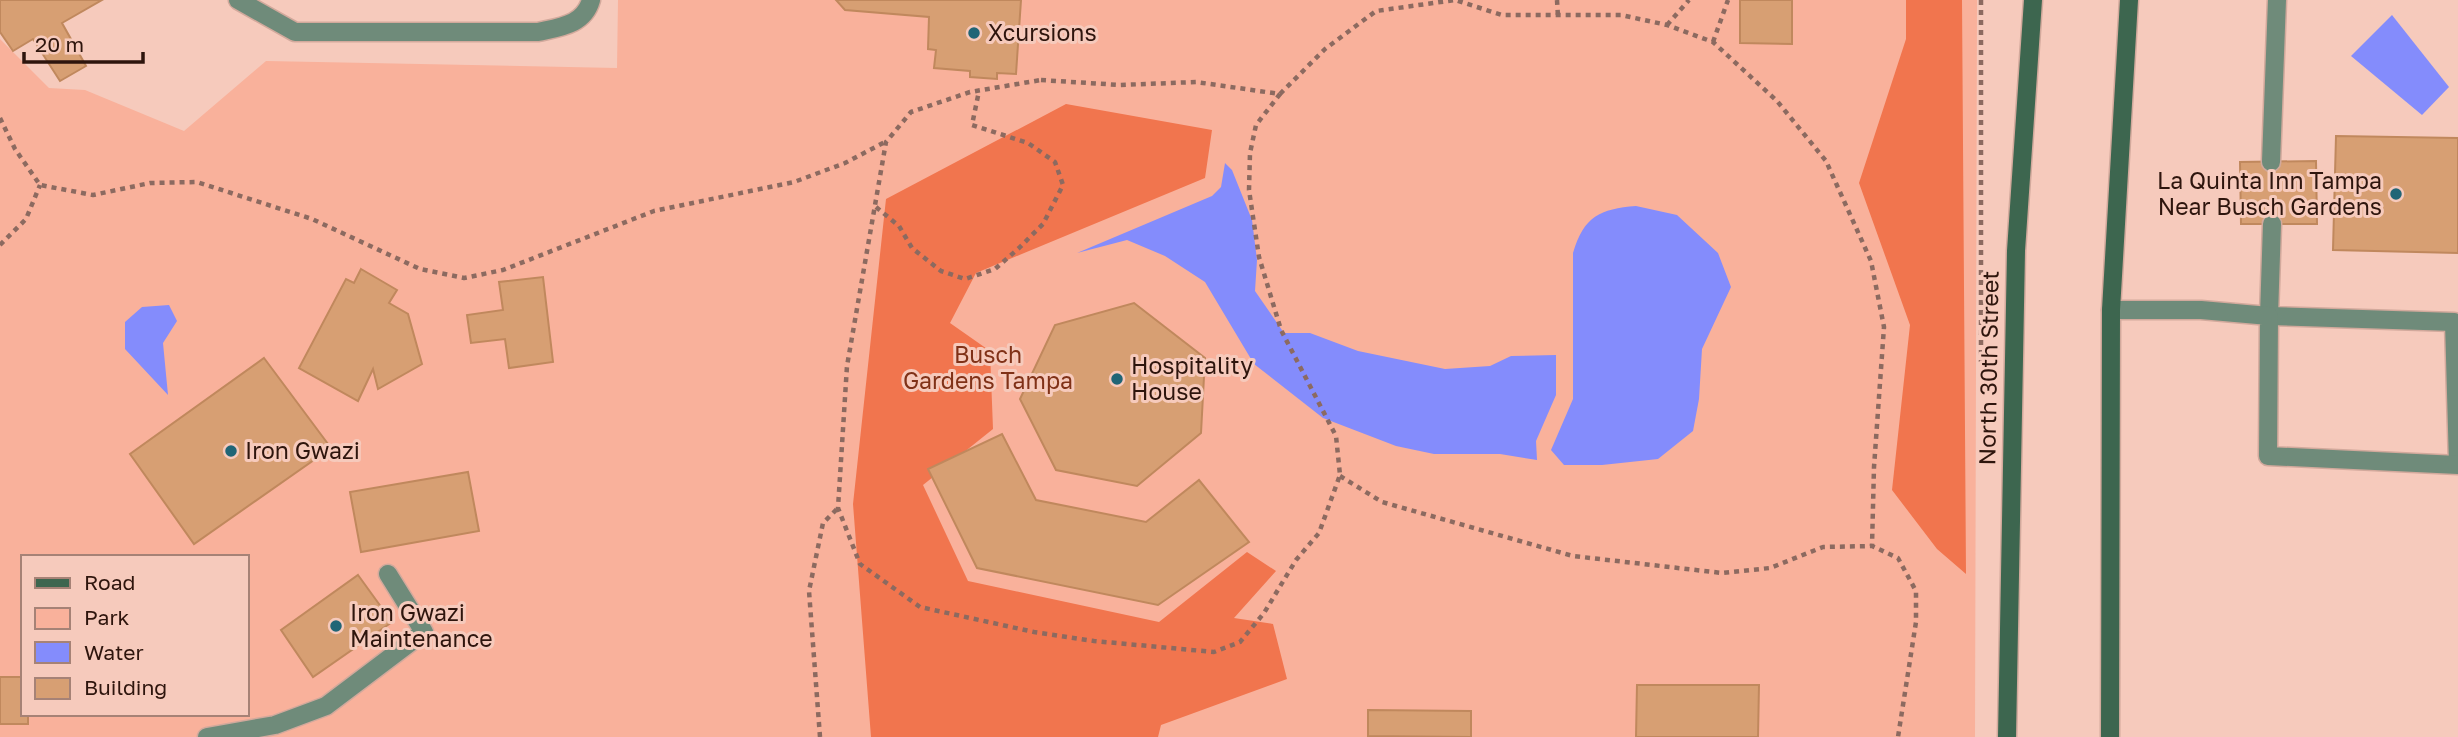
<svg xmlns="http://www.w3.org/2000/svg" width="2458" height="737" viewBox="0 0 2458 737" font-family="'Golos Text',sans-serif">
<rect width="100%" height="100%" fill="#f6cabc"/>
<!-- green -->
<path fill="#f9b19b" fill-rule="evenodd" d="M618,0H1977L1975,737H0V39L49,88L85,90L184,131L266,61L617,68ZM23,557H247V714H23Z"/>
<!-- forest -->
<g fill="#f1754e">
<path d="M1906,0H1962L1966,574L1937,549L1892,490L1910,325L1859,183L1906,39Z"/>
<path d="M1066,104L1212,130L1205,178L976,273L950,323L990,351L993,429L923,485L968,581L1159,622L1247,552L1276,571L1234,618L1273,624L1287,679L1161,725L1158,737H871L853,504L886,199Z"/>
</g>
<!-- water -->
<g fill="#848cfc">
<path d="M2392,15L2449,87L2422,115L2351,56Z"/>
<path d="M1225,163L1232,170L1252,220L1257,260L1255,291L1284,333H1310L1358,351L1445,369L1490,366L1511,356L1556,355V395L1536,441L1537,460L1500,454H1434L1396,446L1323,418L1254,364L1205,282L1165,256L1127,240L1077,253L1212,196L1221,187Z"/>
<path d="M1636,206L1677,215L1718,253L1731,287L1702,349L1699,399L1693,431L1658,459L1602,465H1564L1551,450L1573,399V253C1584,216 1600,209 1636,206Z"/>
<path d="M169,305L177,321L163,343L168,395L125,349V322L142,307Z"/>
</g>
<!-- building -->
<g fill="#d79f73" stroke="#c0885d" stroke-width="2">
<path d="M0,0H102L62,23L86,66L60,81L33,39L13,51L0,32Z"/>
<path d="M836,0H1021L1016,74L997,73V79L970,77V71L934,68L936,50L928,49L929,17L845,10Z"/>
<path d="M1740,0H1792V44L1740,43Z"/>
<path d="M2336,136L2458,138V253L2333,250Z"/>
<path d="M2316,161L2317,224H2241L2240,162Z"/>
<path d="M361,269L397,290L389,303L408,314L422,364L378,389L373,369L358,401L299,368L346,279L354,283Z"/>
<path d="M543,277L553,362L509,368L505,339L471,343L467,315L503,310L499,282Z"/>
<path d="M1134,303L1205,358L1201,433L1137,486L1056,470L1020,399L1055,325Z"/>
<path d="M264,358L331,448L194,544L130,454Z"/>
<path d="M1002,434L1036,500L1146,522L1199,480L1249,542L1158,605L977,568L928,469Z"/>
<path d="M468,472L479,531L361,552L350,492Z"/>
<path d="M358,575L392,622L313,677L281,630Z"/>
<path d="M0,677H23V714H28V724H0Z"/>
<path d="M1637,685H1759L1758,737H1636Z"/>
<path d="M1368,710L1471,711V737L1368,736Z"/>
</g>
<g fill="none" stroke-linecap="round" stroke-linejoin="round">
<!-- lane casing -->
<g stroke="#d2a99c" stroke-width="21">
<g id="lane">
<path d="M238,0L295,32H538C560,27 584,25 591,0"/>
<path d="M2271,162L2277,0"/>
<path d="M2272,224L2269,316L2454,322L2458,464"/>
<path d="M2111,310H2201L2269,316L2268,456L2458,465"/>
<path d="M207,737L275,725L326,706L424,632L388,574"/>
</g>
</g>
<!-- secondary casing -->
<g stroke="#d2a99c" stroke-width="21">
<g id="secondary">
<path d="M2007,737L2016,251L2033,0"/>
<path d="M2110,737L2111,310L2129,0"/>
</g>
</g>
<!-- path -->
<g stroke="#8c6a60" stroke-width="4.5" stroke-dasharray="5 5" stroke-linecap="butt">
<path d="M1557,0L1558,17"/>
<path d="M1981,0V362"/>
<path d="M1667,25L1689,0"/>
<path d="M1713,42L1728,0"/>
<path d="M1041,80L1120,85L1196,82L1280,94L1256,125L1250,153L1249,190L1259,257L1281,330L1336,436L1340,475L1319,533L1296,560L1264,613L1240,642L1214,652L1094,641L1034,632L920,607L860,564L838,508L847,366L886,142L911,112L970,92Z"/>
<path d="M1280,94L1325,49L1376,11L1455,0L1502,15H1621L1667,25L1713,42L1777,101L1826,161L1871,261L1884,327L1874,467L1872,546"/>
<path d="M0,118L15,149L40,185L93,195L150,183L197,182L312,219L420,269L464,278L503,270L654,211L794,182L845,163L885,142"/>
<path d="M876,207L899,226L912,248L941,271L965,279L995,269L1019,248L1043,224L1063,185L1055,162L1028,143L972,125L979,91"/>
<path d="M0,245L26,219L40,185"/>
<path d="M1340,476L1382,502L1573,556L1722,573L1770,568L1823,547L1872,546L1898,558L1916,591V622L1898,737"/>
<path d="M820,737L809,591L823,523L838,508"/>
</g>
<!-- lane -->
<use href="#lane" stroke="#6f8b7a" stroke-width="18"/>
<!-- secondary -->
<use href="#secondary" stroke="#3d664f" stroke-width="18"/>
</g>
<!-- markers -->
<g fill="#206576" stroke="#f6cabc" stroke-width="2.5">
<circle cx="974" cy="33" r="7"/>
<circle cx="2396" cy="194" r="7"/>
<circle cx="1117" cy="379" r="7"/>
<circle cx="231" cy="451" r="7"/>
<circle cx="336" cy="626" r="7"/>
</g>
<g text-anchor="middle" stroke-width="6" stroke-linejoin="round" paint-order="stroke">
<!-- poi labels -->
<g font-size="23" fill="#2e150d" stroke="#f6cabc" text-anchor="start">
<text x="988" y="41">Xcursions</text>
<text x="2382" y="189" text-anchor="end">La Quinta Inn Tampa<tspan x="2382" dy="26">Near Busch Gardens</tspan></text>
<text x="1131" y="374">Hospitality<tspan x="1131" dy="26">House</tspan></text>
<text x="245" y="459">Iron Gwazi</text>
<text x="350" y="621">Iron Gwazi<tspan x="350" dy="26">Maintenance</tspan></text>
</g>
<!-- park labels -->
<g font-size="23" fill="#803117" stroke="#f6cabc">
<text x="988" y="363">Busch<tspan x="988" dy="26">Gardens Tampa</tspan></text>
</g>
<!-- street labels -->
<g font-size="23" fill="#2e150d" stroke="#f6cabc">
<text transform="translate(1989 368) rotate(-89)" y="8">North 30th Street</text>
</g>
</g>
<!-- legend -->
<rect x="21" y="555" width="228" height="161" fill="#f6cabc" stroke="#a68276" stroke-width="2"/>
<rect x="35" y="578" width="35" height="10" fill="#3d664f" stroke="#a68276" stroke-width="2"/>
<text x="84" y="590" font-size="21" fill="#2e150d">Road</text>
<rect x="35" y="608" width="35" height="21" fill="#f9b19b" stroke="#a68276" stroke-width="2"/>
<text x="84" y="625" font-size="21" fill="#2e150d">Park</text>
<rect x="35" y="642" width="35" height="21" fill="#848cfc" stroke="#a68276" stroke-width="2"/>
<text x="84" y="660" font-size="21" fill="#2e150d">Water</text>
<rect x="35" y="678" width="35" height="21" fill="#d79f73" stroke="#a68276" stroke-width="2"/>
<text x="84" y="695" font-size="21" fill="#2e150d">Building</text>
<!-- scale -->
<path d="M24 52v10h119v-10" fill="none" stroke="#2e150d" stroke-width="3.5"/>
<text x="35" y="52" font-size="21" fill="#2e150d" stroke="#f6cabc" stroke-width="5" paint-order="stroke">20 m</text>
</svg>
